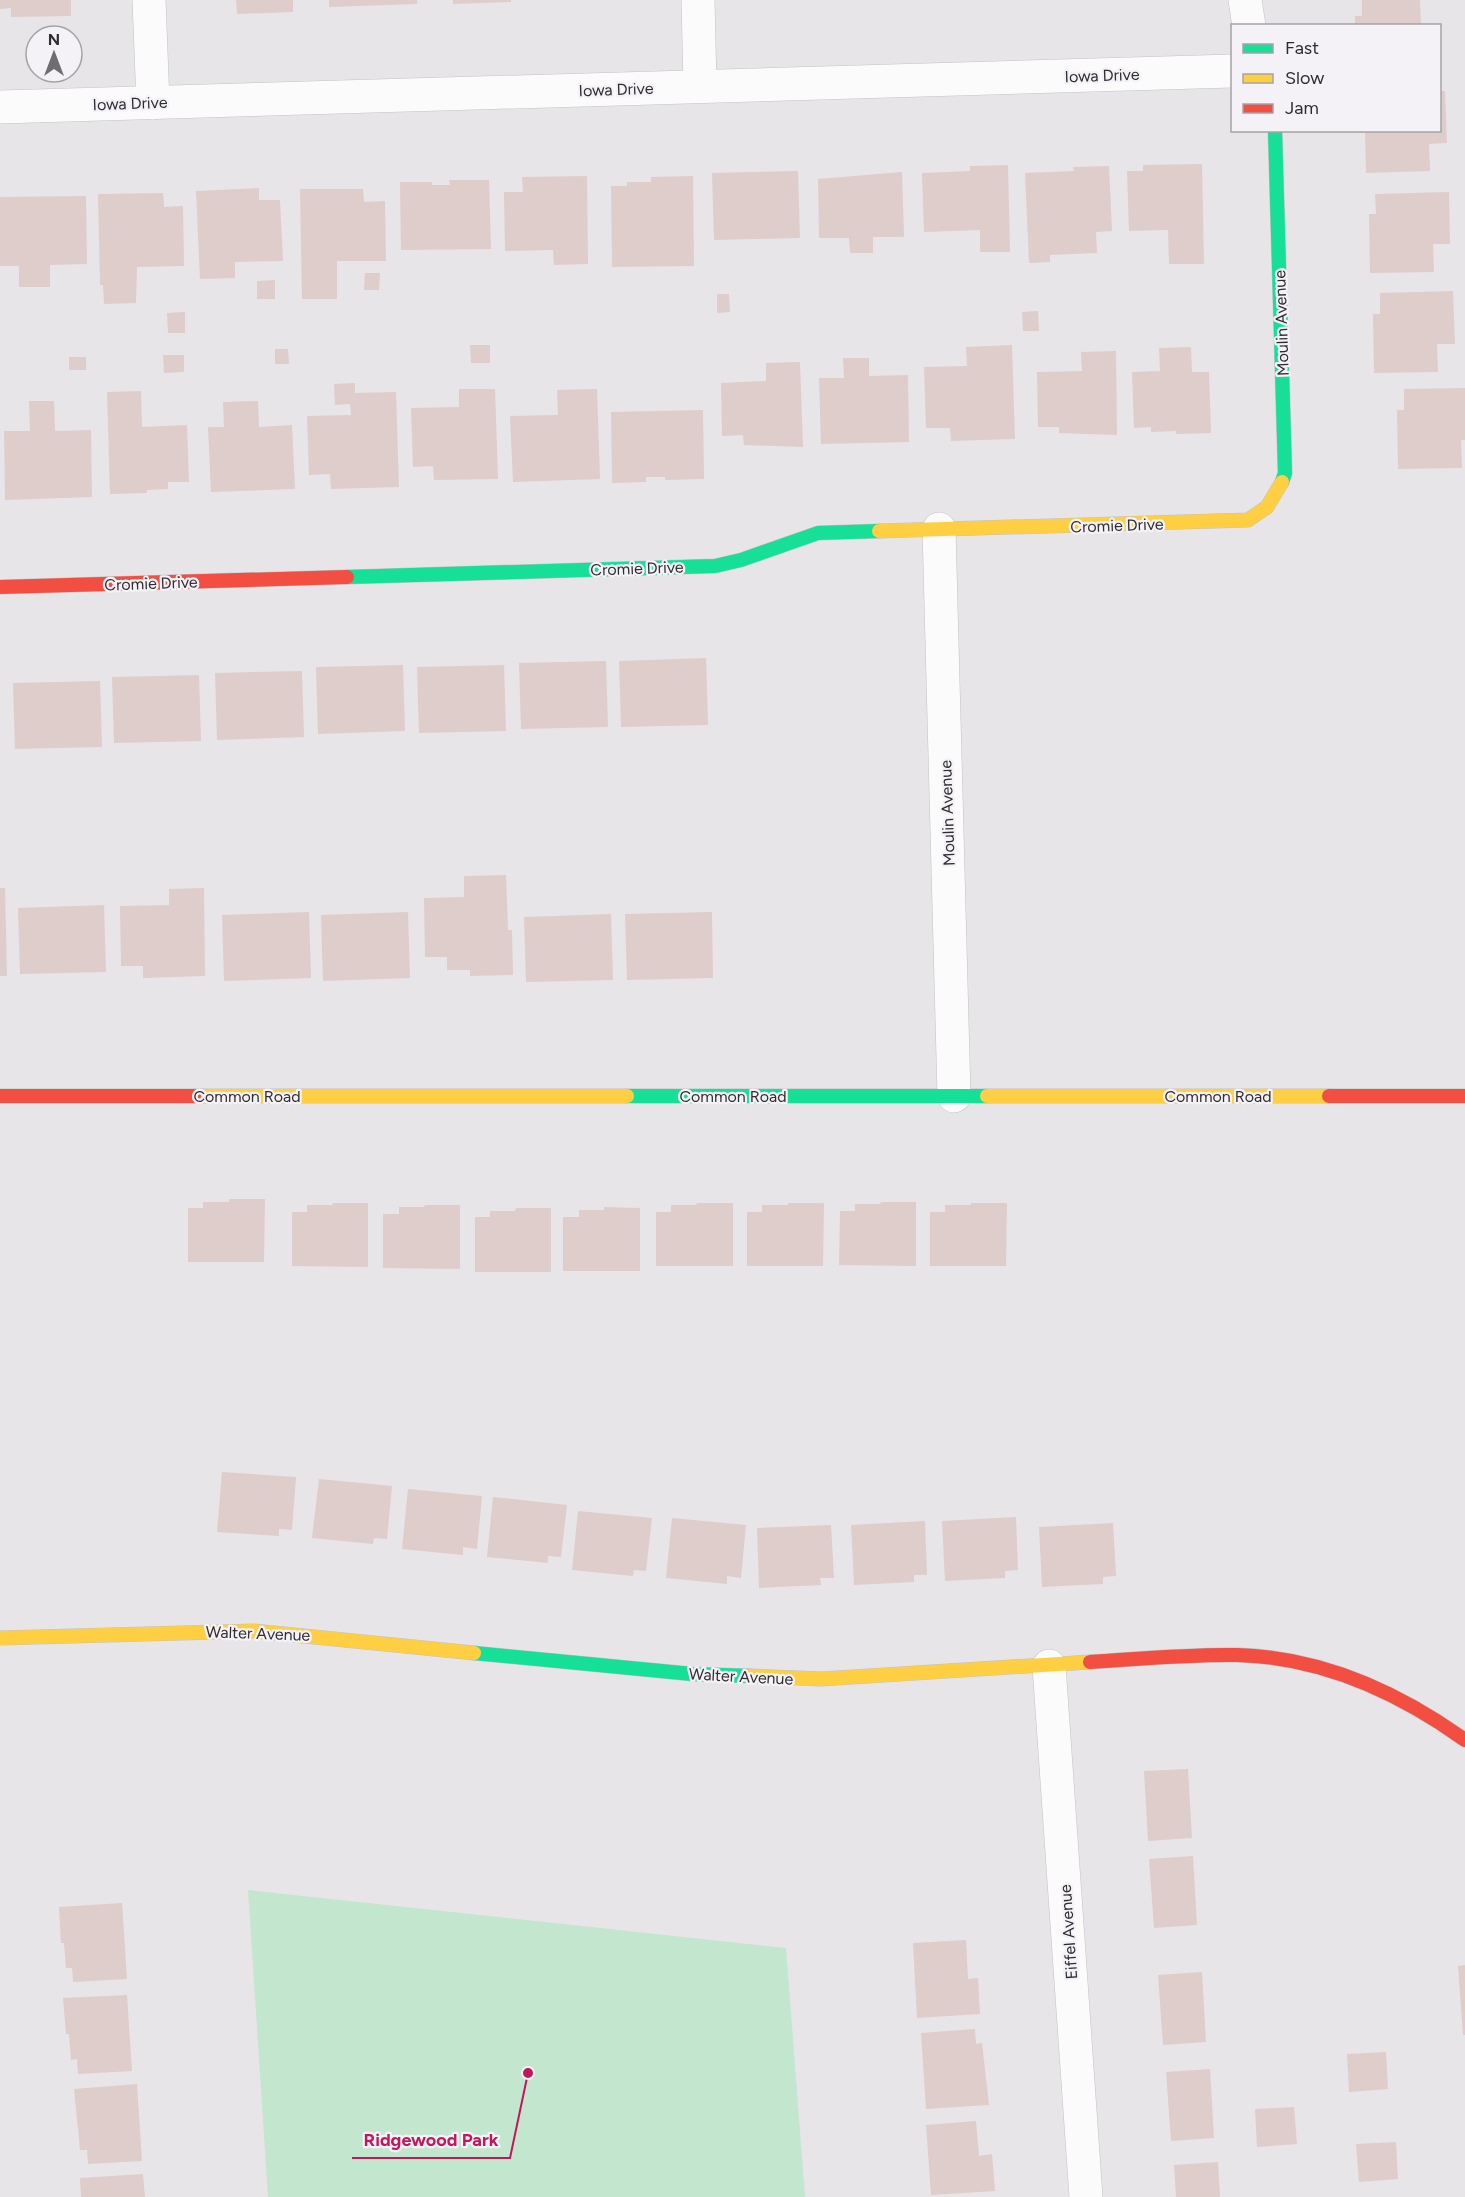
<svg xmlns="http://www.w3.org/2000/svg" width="1465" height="2197" viewBox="0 0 1465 2197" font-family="Figtree,sans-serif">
<rect width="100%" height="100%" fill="#e7e5e8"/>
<!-- green -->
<path fill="#c3e6ce" d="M248,1890L786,1948L805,2197H268Z"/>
<!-- building -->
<g fill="#decdcb">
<path d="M0,0H71V16L11,17V8L0,9Z"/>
<path d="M236,0H293V12L237,14Z"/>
<path d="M329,0H417V4L329,7Z"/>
<path d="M453,0H511V2L453,4Z"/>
<path d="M1362,0H1420L1421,26H1355V16H1362Z"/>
<path d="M1440,91H1445L1447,143L1429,144L1430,171L1366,173L1365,130H1440Z"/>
<path d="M1202,164L1204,264H1169L1168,230L1129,231L1127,171H1143V165Z"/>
<path d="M1008,165L1010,252H980V230L924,232L922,173L970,171V166Z"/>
<path d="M1109,166L1112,231L1096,232L1097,253L1050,255V262L1029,263L1025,173L1074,171L1073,167Z"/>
<path d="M798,171L800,238L714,240L712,173Z"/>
<path d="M902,172L904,237H873V253H850L849,238H819L818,179Z"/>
<path d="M587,176L588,264L554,265L553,250L505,251L504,192H523L522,177Z"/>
<path d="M693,176L694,266L612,267L611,186H627V182H651V177Z"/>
<path d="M449,180H489L491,249L401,250L400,182H432V185H450Z"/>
<path d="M259,188V200H280L283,261L235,262V278L200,279L196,191Z"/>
<path d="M300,189H363L364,202L385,201L386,261H337V299H302Z"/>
<path d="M1449,192L1450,244H1433L1434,272L1370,273L1369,214H1376L1375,194Z"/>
<path d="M163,193L164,207L183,206L184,266L137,267L136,303L104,304L103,285H100L98,194Z"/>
<path d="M86,196L87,264L50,265V287H19V266H0V197Z"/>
<path d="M365,273H380L379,290H364Z"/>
<path d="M275,280V299H257V281Z"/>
<path d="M1453,291L1455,344H1437L1438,372L1374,373L1373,314H1380V293Z"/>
<path d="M717,294H729L730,312L717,313Z"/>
<path d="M1038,311L1039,331H1023L1022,312Z"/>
<path d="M185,312V333H168L167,313Z"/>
<path d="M470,345H490V363H471Z"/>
<path d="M1012,345L1015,439L951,441L950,428H926L924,367L967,366L966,347Z"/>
<path d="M1191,347L1192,372H1209L1211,433L1176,434V431L1151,432V427L1134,428L1132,372L1160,371L1159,348Z"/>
<path d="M275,349H288L289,364H275Z"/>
<path d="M1116,351L1117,435L1059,433V427H1038L1037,372L1082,371L1081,352Z"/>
<path d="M163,355H184V372L164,373Z"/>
<rect x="69" y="357" width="17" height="13"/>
<path d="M843,358H869V376L908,375L909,442L821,444L819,378H844Z"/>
<path d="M800,362L803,447L744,445L743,435L722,436L721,383L766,381V363Z"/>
<path d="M355,383V393L396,392L399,487L331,489L330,474L309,475L307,416L351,415L350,404L335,405L334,384Z"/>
<path d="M1465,388V440H1461L1462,468L1398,469L1397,410H1404V389Z"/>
<path d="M459,389H495L498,479L434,480L433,466L413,467L411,408L459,407Z"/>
<path d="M597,389L600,479L513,482L510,416L558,415L557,390Z"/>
<path d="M141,391L142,427L187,425L189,482H168V489L147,490V493L110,494L107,392Z"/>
<path d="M29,401H54L55,431L91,430L92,497L5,500L4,431H30Z"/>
<path d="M258,401L259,427L292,425L295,489L211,492L208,427H224L223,402Z"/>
<path d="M703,410L704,479L665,480V477H646V482L612,483L611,412Z"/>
<path d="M706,658L708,725L621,727L619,661Z"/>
<path d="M606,661L608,727L521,729L519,663Z"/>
<path d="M403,665L405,731L318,734L316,667Z"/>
<path d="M504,665L506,731L419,733L417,667Z"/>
<path d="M302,671L304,737L217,740L215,673Z"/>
<path d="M199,675L201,741L114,743L112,677Z"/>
<path d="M100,681L102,747L15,749L13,683Z"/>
<path d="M506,875L508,930H512L513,975L470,976V970H447V957H425L424,898L464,897V876Z"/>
<path d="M0,888H5L7,976H0Z"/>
<path d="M204,888L205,976L143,978V966H121L120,906L169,905V889Z"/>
<path d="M104,905L106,972L20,974L18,908Z"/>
<path d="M309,912L311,978L224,981L222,915Z"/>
<path d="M408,912L410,978L323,981L321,915Z"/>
<path d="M712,912L713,978L627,980L625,914Z"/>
<path d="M611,914L613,980L526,982L524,917Z"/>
<path d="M229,1199H265L264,1262H188V1208H203V1202H229Z"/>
<path d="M881,1202H916V1266L839,1265L840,1211H855V1204H880Z"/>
<path d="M333,1203H368V1267L292,1266V1212H307V1205H332Z"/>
<path d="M697,1203H733V1266H656V1212H671V1205H696Z"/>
<path d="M788,1203H824L823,1266H747V1212H762V1205H788Z"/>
<path d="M971,1203H1007L1006,1266H930V1212H945V1205H971Z"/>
<path d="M425,1205H460V1269L383,1268V1214H399V1207H424Z"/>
<path d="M604,1207L640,1208V1271H563V1217H579V1210H604Z"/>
<path d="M516,1208H551V1272H475V1217H490V1211H515Z"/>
<path d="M222,1472L296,1477L292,1530L279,1529V1536L217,1532Z"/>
<path d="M319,1479L392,1486L387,1539L374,1538L373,1544L312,1538Z"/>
<path d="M408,1489L482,1496L477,1549L463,1547V1555L402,1549Z"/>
<path d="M493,1497L567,1505L561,1557L548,1556V1563L487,1557Z"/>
<path d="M578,1511L652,1518L646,1571L634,1570L633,1576L572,1570Z"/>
<path d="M1016,1517L1018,1570L1005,1571V1578L945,1581L942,1521Z"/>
<path d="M672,1518L746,1525L741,1578L727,1576V1584L666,1578Z"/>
<path d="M925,1521L927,1575H914V1582L854,1585L851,1525Z"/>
<path d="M1113,1523L1116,1576L1103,1577V1584L1042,1587L1039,1527Z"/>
<path d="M831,1525L834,1578H820L821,1585L759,1588L757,1528Z"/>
<path d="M1188,1769L1192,1838L1148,1841L1144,1771Z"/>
<path d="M1193,1856L1197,1925L1154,1928L1149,1859Z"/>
<path d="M122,1903L127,1979L73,1982L72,1968H66L64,1943H61L59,1907Z"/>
<path d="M966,1940L968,1979L978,1978L980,2014L917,2018L913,1943Z"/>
<path d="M1465,1965V2035H1463L1458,1966Z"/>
<path d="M1202,1972L1206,2042L1163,2045L1158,1975Z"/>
<path d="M127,1995L132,2071L78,2074L77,2059L71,2060L69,2034H66L63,1998Z"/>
<path d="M975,2029L976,2044L982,2043L989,2105L926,2109L921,2033Z"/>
<path d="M1386,2052L1388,2089L1349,2092L1347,2054Z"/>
<path d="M1210,2069L1214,2138L1171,2141L1166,2072Z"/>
<path d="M137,2084L142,2161L88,2164L87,2150H80L74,2089Z"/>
<path d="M1294,2107L1297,2144L1257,2147L1255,2109Z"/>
<path d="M976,2121L979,2156L992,2154L995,2191L931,2195L926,2125Z"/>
<path d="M1396,2142L1398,2179L1359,2182L1356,2144Z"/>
<path d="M1218,2162L1220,2197H1176L1174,2165Z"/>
<path d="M143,2174L145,2197H81L80,2178Z"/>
</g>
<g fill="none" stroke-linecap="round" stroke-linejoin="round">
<!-- street casing -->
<g stroke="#c4c2c4" stroke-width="34">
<g id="street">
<path d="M149,0L153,103"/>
<path d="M698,0L700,86"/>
<path d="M1245,0L1249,26"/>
<path d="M0,107L1232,71"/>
<path d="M939,529L954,1096"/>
<path d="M1049,1666L1086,2197"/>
</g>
</g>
<!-- fast casing -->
<g stroke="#c4c2c4" stroke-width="15">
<g id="fast">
<path d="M1275,130L1285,473L1282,482"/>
<path d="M347,577L715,566L741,560L818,533L879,531"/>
<path d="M627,1096H987"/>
<path d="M474,1653L692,1674L750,1676"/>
</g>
</g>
<!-- slow casing -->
<g stroke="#c4c2c4" stroke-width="15">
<g id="slow">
<path d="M879,531L1248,520L1267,507L1282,482"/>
<path d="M194,1096H627"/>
<path d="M987,1096H1329"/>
<path d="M0,1638L254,1631L474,1653"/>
<path d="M750,1676L821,1679L1090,1662"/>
</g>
</g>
<!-- jam casing -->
<g stroke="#c4c2c4" stroke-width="15">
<g id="jam">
<path d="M0,587L347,577"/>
<path d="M0,1096H194"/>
<path d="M1329,1096H1465"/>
<path d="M1090,1662C1139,1659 1188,1654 1237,1655C1321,1657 1398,1692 1465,1740"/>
</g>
</g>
<!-- street -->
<use href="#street" stroke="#fbfbfc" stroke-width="33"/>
<!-- fast -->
<use href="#fast" stroke="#16e098" stroke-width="14"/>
<!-- slow -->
<use href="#slow" stroke="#ffcf43" stroke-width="14"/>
<!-- jam -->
<use href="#jam" stroke="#f24e42" stroke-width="14"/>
</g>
<g text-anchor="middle" stroke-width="4.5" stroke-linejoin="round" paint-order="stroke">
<!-- street labels -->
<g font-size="16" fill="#2f2d2f" stroke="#f5f2f7">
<text transform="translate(1102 75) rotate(-2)" y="6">Iowa Drive</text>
<text transform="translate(616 89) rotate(-2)" y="6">Iowa Drive</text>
<text transform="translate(130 103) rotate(-2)" y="6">Iowa Drive</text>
<text transform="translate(1281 323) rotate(-92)" y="6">Moulin Avenue</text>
<text transform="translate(1117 525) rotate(-2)" y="6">Cromie Drive</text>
<text transform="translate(637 568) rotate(-2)" y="6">Cromie Drive</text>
<text transform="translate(151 583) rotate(-2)" y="6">Cromie Drive</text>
<text transform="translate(947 813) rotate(-92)" y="6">Moulin Avenue</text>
<text x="247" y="1102">Common Road</text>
<text x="733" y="1102">Common Road</text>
<text x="1218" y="1102">Common Road</text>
<text transform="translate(258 1633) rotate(2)" y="6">Walter Avenue</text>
<text transform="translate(741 1676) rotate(3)" y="6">Walter Avenue</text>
<text transform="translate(1068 1932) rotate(-94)" y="6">Eiffel Avenue</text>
</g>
</g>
<!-- callouts -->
<path fill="none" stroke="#c2185b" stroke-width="2" d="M528 2073L510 2158H352"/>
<circle fill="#c2185b" stroke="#f5f2f7" stroke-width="2" cx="528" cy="2073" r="6"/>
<g font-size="18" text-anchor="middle" font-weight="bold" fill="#c2185b" stroke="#f5f2f7" stroke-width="4.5" stroke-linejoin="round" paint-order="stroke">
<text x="431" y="2146">Ridgewood Park</text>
</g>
<!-- legend -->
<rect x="1231" y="24" width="210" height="108" fill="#f5f2f7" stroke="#a6a3a7" stroke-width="1.5"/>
<rect x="1243" y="44" width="30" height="9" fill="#16e098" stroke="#a6a3a7" stroke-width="1.5"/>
<text x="1285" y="54" font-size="18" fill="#2f2d2f">Fast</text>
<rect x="1243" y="74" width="30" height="9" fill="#ffcf43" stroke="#a6a3a7" stroke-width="1.5"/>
<text x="1285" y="84" font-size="18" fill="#2f2d2f">Slow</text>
<rect x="1243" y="104" width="30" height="9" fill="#f24e42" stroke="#a6a3a7" stroke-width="1.5"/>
<text x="1285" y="114" font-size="18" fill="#2f2d2f">Jam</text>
<!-- north arrow -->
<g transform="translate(54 54)"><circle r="28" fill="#f5f2f7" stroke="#a6a3a7" stroke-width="1.5"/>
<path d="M0-4.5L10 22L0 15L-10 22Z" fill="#6f6d70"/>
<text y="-9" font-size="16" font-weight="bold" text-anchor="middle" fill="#2f2d2f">N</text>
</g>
</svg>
